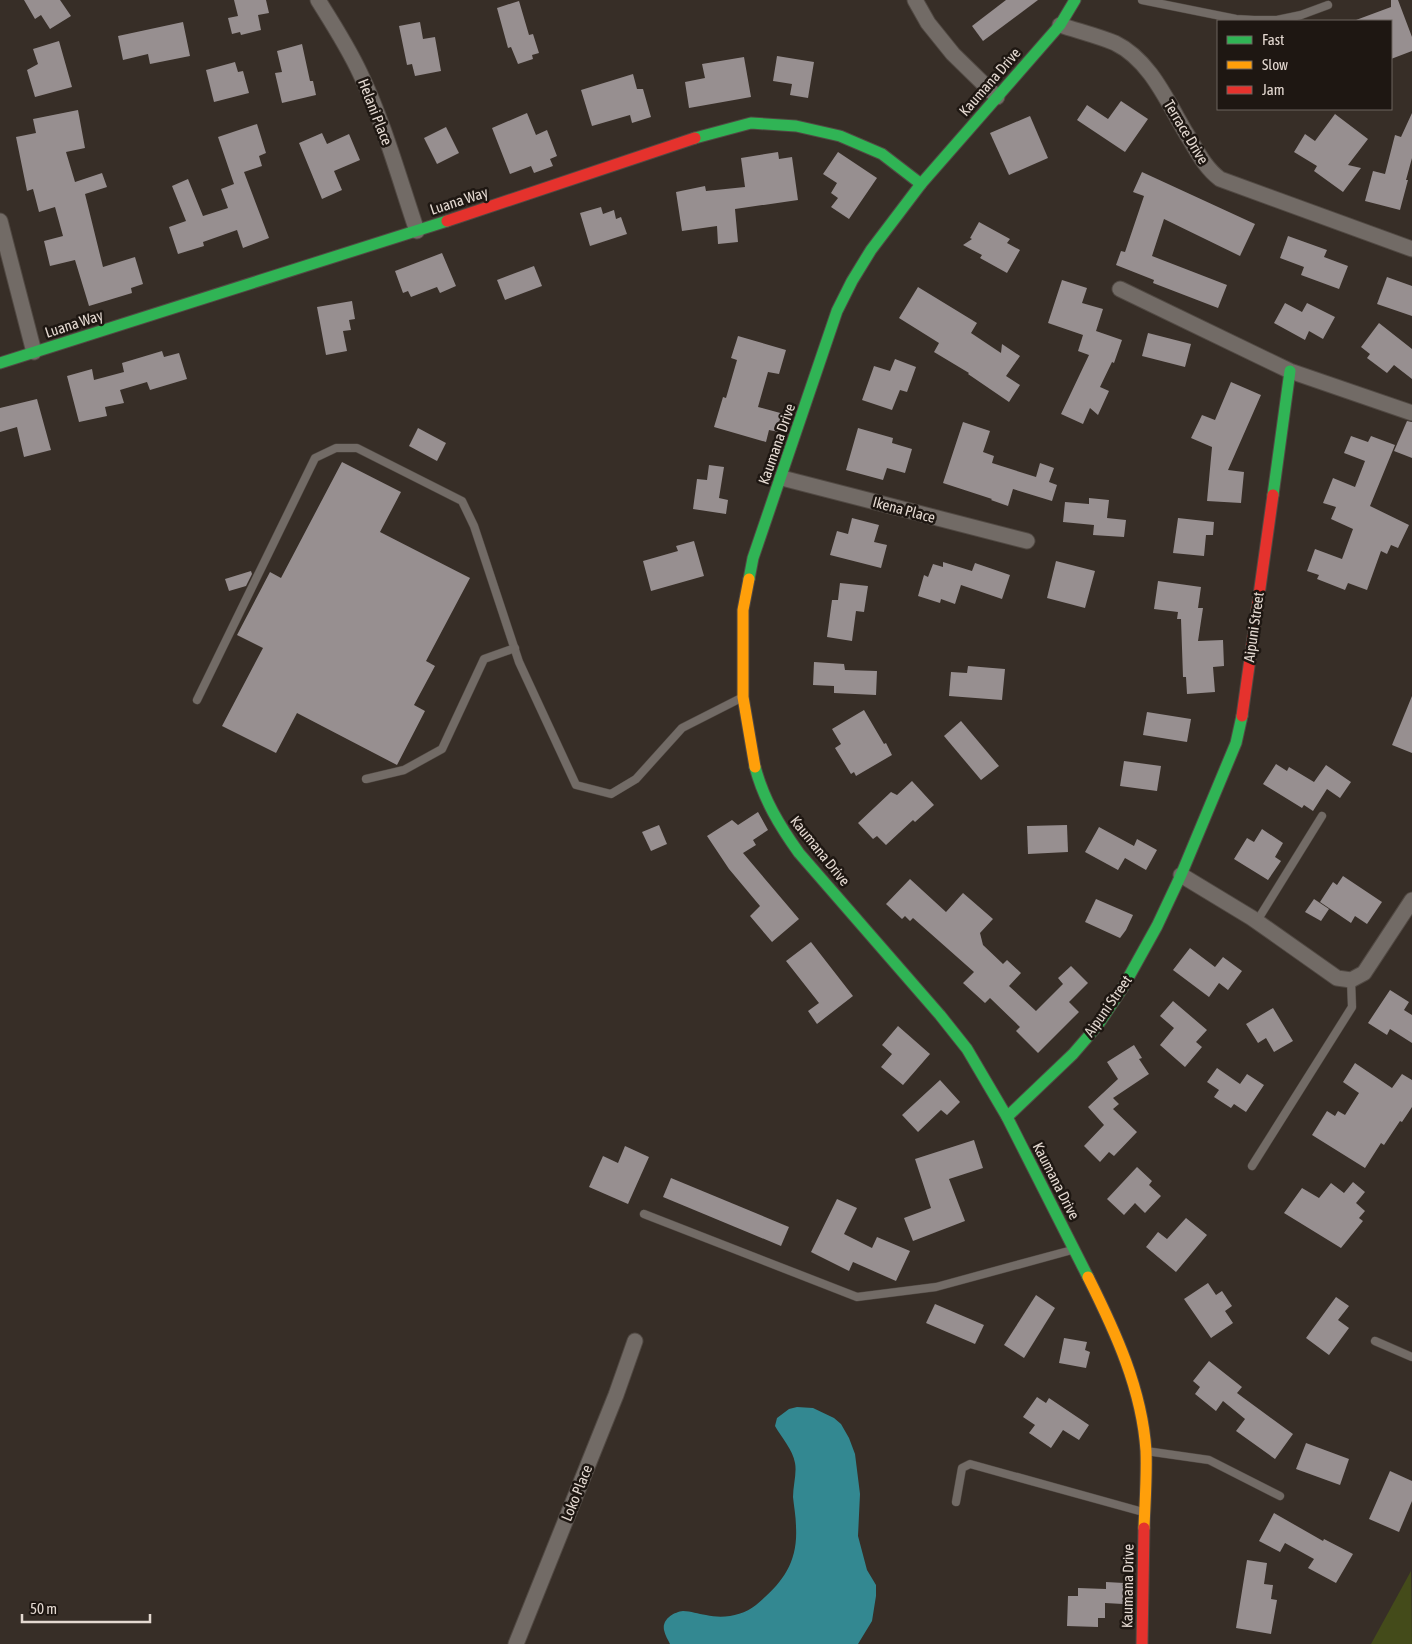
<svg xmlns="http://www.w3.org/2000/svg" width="1412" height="1644" viewBox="0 0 1412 1644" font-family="'Asap Condensed',sans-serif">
<rect width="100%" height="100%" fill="#372e27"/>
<!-- green -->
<path fill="#444b1a" d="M1411,1571L1412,1644H1371Z"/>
<!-- water -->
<path fill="#338891" d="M797,1407L813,1408L834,1418L841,1424L849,1438L855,1454L860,1494L858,1536L867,1570L876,1585V1596L872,1621L858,1644H670C668,1640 665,1635 664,1630C662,1619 674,1612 683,1611C691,1611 698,1614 706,1615C723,1619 742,1616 756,1605C782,1583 798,1563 796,1527C796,1517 794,1507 793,1497C793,1486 797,1473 795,1463C793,1450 781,1437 775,1426L777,1418L789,1409Z"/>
<!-- building -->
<g fill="#978f90">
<path d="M24,0H60L71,16L50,29L41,15L35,19Z"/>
<path d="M234,0H266L269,13L258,15L261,30L241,35L240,32L232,34L228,18L238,16Z"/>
<path d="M1006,0H1038L983,41L972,26Z"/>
<path d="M1391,0H1398L1412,37V51L1391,59V21H1356V20L1391,7Z"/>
<path d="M519,1L529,35L533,34L539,53L532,55L533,59L518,64L511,47L508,48L497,8Z"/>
<path d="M183,22L190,56L150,64L148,54L123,60L118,36Z"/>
<path d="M420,22L423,39L435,37L441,71L415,76L412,64L407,65L399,26Z"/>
<path d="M59,41L72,87L35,97L27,70L38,64L33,49Z"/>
<path d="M302,44L310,81H313L316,95L282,103L275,73L282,72L277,51Z"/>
<path d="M777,56L814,62L808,98L790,95L792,84L773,81Z"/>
<path d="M744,57L751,97L689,108L685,82L705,78L702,64Z"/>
<path d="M235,62L238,72L243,71L249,93L214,102L206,70Z"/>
<path d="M633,74L637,89H643L651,117L632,123L630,115L592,126L581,90Z"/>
<path d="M1121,101L1148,119L1125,152L1077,120L1087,105L1108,119Z"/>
<path d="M78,110L85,148L66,152L75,182L102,173L107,187L85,194L103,267L135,257L143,284L131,288L132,293L89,306L75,260L50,266L44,241L63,236L55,207L39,212L33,189L27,191L16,137L36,133L33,119Z"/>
<path d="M527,113L536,135L547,130L557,156L550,159L553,166L534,173L531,166L510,174L492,128Z"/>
<path d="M1412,113V158L1406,180H1408L1400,210L1365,201L1373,171L1385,174L1395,135L1401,137Z"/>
<path d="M1335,114L1368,139L1348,165L1361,168L1343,192L1314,171L1317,166L1294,152L1305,134L1315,141Z"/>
<path d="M1030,116L1048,158L1009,175L990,133Z"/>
<path d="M257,124L266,153L259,156L262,166L244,172L269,238L243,248L237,230L203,242L204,246L178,254L169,227L186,221L172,186L188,179L203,216L228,208L221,189L234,184L218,137Z"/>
<path d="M446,127L459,153L437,164L424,138Z"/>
<path d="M322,133L327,144L349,134L360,160L334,171L342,190L322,199L299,143Z"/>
<path d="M778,152L779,159L792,157L798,200L735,209L738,242L718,244L717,226L682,231L676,192L705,186L706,191L745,187L741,158Z"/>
<path d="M838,152L877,178L849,219L831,207L838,198L831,193L837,183L823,174Z"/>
<path d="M1142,172L1255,224L1240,256L1164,219L1152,256L1227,285L1218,308L1153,283L1154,280L1116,265L1121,251L1125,252L1144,196L1133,192Z"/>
<path d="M601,207L603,214L614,210L616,219L621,217L627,234L590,246L580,213Z"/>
<path d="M979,222L1010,239L1007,243L1020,250L1007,273L980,258L982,255L963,245L972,239L970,238Z"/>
<path d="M1288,236L1327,250L1324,257L1348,266L1339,289L1301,275L1304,267L1280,258Z"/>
<path d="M442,253L456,286L440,293L437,287L411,297L408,291L403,293L395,271Z"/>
<path d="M534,266L542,286L505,300L497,280Z"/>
<path d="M1387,277L1412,286V316L1377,304Z"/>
<path d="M1062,280L1087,288L1082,303L1103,309L1096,331L1122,340L1114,363L1112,362L1100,387L1109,391L1098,415L1090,408L1083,424L1061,414L1089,355L1078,351L1083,335L1048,323Z"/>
<path d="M918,287L977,323L971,333L1001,353L1002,344L1020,356L1006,376L1020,385L1009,402L968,374L969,373L934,352L939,343L899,318Z"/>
<path d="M352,301L355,319L349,320L351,330L343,331L347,351L326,355L317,307Z"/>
<path d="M1285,303L1302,312L1307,303L1335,317L1323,339L1309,331L1305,340L1274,323Z"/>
<path d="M1379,323L1412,349V379L1394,365L1387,373L1367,358L1370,354L1361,347Z"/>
<path d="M1148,333L1191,344L1185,367L1142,356Z"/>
<path d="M738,336L786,350L779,374L768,372L758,407L784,414L779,432L769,430L766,442L714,427L723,397L726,398L737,360L731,358Z"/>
<path d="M162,351L164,357L179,353L187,379L150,390L147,382L120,390L124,403L105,407L107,416L79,422L67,376L92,369L94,380L124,372L122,363Z"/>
<path d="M895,359L916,367L907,392L900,390L892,410L862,400L874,366L890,371Z"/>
<path d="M1231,382L1261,395L1228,470L1244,472L1241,503L1207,501L1212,447L1191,438L1202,415L1215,420Z"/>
<path d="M37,399L51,450L24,457L17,427L0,432V408Z"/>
<path d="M1407,421L1412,422V458L1394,451Z"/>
<path d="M963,422L990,431L983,452L994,456L992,463L1036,477L1040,463L1054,468L1049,482L1057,485L1052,501L1013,489L1008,506L991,500L992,499L943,483Z"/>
<path d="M418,428L446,443L437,461L409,446Z"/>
<path d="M858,428L893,438L892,443L912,449L905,473L887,468L883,480L846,470Z"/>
<path d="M1351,436L1368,442L1371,436L1395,445L1370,506L1409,525L1398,548L1391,545L1387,554L1381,551L1367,590L1348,583L1345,590L1317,579L1319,575L1307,571L1315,549L1342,559L1353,529L1331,519L1336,507L1323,503L1333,478L1355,487L1365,461L1344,453Z"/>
<path d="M342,462L401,492L380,532L470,578L426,661L435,666L414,705L425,711L397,765L297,713L276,753L222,726L263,648L237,635L270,572L281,578Z"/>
<path d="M709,465L724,467L719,498L728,500L726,514L693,509L697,479L707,480Z"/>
<path d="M1089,498L1109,500L1107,518L1126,520L1124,537L1093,535L1094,525L1063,522L1065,502L1089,504Z"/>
<path d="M852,518L879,525L874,542L887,545L881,568L830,555L837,531L848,534Z"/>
<path d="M1178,518L1214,522L1213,535H1206L1204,556L1173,553Z"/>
<path d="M694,541L704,576L651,591L643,561L678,551L676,546Z"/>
<path d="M1056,561L1095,571L1085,608L1047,598Z"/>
<path d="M943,562L972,571L975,563L1010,575L1002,599L961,585L955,604L941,599L940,603L918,596L924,575L928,577L933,564L943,567Z"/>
<path d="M251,571L252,574L246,586L229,591L225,579Z"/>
<path d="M1158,581L1201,587L1198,608H1203L1198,641L1223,640L1224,666L1213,667L1215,692L1187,694L1186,677H1183L1181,619H1177L1178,612L1154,609Z"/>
<path d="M840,583L868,586L864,612L856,611L852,641L827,637L832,600H838Z"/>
<path d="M814,662L844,664L845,670L877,671L876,695L834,693V686L813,685Z"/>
<path d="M968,666L1005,669L1002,700L949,696L951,672L967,673Z"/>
<path d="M1412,696V753L1392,745Z"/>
<path d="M864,710L884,744L886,743L892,755L856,776L854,772L851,774L835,748L841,744L832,729Z"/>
<path d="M1147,712L1191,719L1187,742L1143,735Z"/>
<path d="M961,721L999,766L981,780L944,736Z"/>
<path d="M1124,761L1161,766L1157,791L1120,786Z"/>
<path d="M1276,764L1287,771L1289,767L1314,782L1326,765L1351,782L1340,798L1327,789L1313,811L1304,805L1302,808L1263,784Z"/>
<path d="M912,781L934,805L915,822L913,820L886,845L877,836L873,839L858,823L891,792L897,795Z"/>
<path d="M758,812L768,830L753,840L756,845L743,853L799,919L772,942L750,916L760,906L729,869L707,836L732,820L738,825Z"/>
<path d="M659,825L667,844L651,851L642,832Z"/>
<path d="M1067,825L1068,852L1028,854L1027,826Z"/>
<path d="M1099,827L1134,846L1137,839L1157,850L1146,870L1125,858L1118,870L1085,852Z"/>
<path d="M1262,829L1283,843L1275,857L1281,861L1268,880L1234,859L1247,838L1254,842Z"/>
<path d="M1343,876L1382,902L1367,924L1355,916L1351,923L1320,902L1333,882L1337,885Z"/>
<path d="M910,879L946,912L963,893L993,919L980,933L983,945L1003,964L1007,960L1021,973L1009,986L1036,1011L1063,984L1058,978L1071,966L1088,983L1069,1002L1079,1012L1038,1053L1016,1031L1020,1027L990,998L985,1003L963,983L974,972L913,918L910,921L905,916L902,919L886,904Z"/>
<path d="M1096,899L1133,915L1126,930L1120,938L1085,922Z"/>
<path d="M1314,899L1329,909L1321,921L1305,912Z"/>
<path d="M811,942L853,996L817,1024L808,1011L819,1003L786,961Z"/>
<path d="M1190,948L1215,967L1223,957L1242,971L1228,990L1219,983L1209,997L1173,970Z"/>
<path d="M1390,990L1409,1002L1404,1010L1412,1015V1043L1390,1029L1387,1035L1368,1023Z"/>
<path d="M1173,1001L1207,1030L1196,1042L1202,1047L1185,1067L1160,1045L1174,1028L1160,1016Z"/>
<path d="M1273,1008L1293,1041L1274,1052L1266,1038L1258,1043L1246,1024Z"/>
<path d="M898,1026L930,1054L903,1085L881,1067L892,1054L882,1045Z"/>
<path d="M1134,1045L1142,1058L1139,1059L1149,1074L1113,1098L1119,1104L1113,1109L1137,1132L1114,1156L1109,1152L1100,1162L1084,1146L1104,1125L1088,1107L1118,1079L1107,1062Z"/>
<path d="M1355,1063L1392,1088L1402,1074L1412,1080V1107L1402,1122L1400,1121L1384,1145L1381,1143L1365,1168L1312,1135L1327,1111L1335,1116L1338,1111L1345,1115L1359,1093L1343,1082Z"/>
<path d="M1217,1068L1240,1084L1247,1074L1264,1085L1246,1112L1234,1104L1231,1108L1214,1097L1219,1090L1207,1082Z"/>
<path d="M940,1080L960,1102L947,1115L941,1110L918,1132L902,1115Z"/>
<path d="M974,1140L983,1168L949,1179L965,1221L913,1241L904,1218L931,1208L915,1159Z"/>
<path d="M625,1146L649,1157L628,1204L589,1187L603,1156L618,1163Z"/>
<path d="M1137,1167L1152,1181L1149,1185L1161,1196L1145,1213L1135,1203L1124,1215L1107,1199Z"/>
<path d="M671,1178L789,1227L781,1246L663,1197Z"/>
<path d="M1353,1182L1365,1192L1356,1203L1365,1211L1359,1218L1363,1221L1341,1248L1284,1213L1302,1188L1319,1198L1331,1183L1344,1193Z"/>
<path d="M837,1199L857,1208L844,1234L872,1248L877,1237L910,1251L896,1281L853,1262L849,1271L811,1252Z"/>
<path d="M1186,1218L1207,1235L1176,1272L1146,1247L1158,1232L1167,1239Z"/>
<path d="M1208,1283L1216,1295L1222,1291L1232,1306L1225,1311L1233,1323L1211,1338L1184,1299Z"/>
<path d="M1036,1295L1055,1308L1024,1358L1004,1345Z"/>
<path d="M1336,1297L1349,1306L1338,1320L1349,1328L1329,1355L1306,1338Z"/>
<path d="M935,1304L984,1325L975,1344L926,1323Z"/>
<path d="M1064,1338L1087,1342L1085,1350L1090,1352L1086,1368L1059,1363Z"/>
<path d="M1209,1361L1242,1387L1237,1393L1293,1434L1275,1459L1236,1431L1245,1419L1223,1401L1216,1411L1195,1394L1200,1387L1193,1381Z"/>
<path d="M1037,1397L1046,1403L1049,1398L1089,1425L1079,1440L1063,1430L1051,1448L1029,1433L1035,1425L1023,1417Z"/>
<path d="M1306,1443L1349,1459L1340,1485L1296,1469Z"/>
<path d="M1390,1471L1412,1481V1501L1399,1532L1369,1519Z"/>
<path d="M1274,1513L1323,1541L1324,1539L1353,1554L1336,1583L1308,1568L1314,1559L1285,1543L1280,1552L1259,1541Z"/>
<path d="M1247,1560L1267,1563L1264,1584L1273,1585L1271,1599L1277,1600L1271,1634L1236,1628Z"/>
<path d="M1106,1582L1124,1583L1123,1604L1105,1603V1618H1098V1627L1067,1626L1068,1596H1078V1588L1106,1589Z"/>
</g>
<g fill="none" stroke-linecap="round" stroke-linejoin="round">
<!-- lane casing -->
<g stroke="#514943" stroke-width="9">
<g id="lane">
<path d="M1142,0L1236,19L1254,20H1277L1301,15L1328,5"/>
<path d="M197,700L315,458L336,448H357L462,501L474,526L519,662L576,785L611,794L636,779L682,728L743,697"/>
<path d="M366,779L404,770L442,749L484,659L515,648"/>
<path d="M1257,921L1322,816"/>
<path d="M1252,1166L1352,1007L1351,980"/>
<path d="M644,1214L857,1297L936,1287L1072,1250"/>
<path d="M1375,1341L1412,1357"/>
<path d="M1146,1451L1209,1460L1280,1496"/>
<path d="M956,1502L962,1468L970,1464L1143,1512"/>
</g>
</g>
<!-- street casing -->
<g stroke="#514943" stroke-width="17">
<g id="street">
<path d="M318,0C333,24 348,47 360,73C384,123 399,178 417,231"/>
<path d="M915,0L928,23L953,54L997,97"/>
<path d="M1060,25C1078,31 1098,36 1115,43C1150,60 1167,101 1186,133C1196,149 1204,167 1220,179L1412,249"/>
<path d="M0,221L34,352"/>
<path d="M1120,289L1290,371L1412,413"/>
<path d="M782,478L1027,541"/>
<path d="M1181,875L1252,918L1337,978L1351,980L1364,973L1412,900"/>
<path d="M516,1644L616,1395L635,1341"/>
</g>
</g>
<!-- fast casing -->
<g stroke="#514943" stroke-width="13">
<g id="fast">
<path d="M695,138L751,123L796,126L840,136L882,154L921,184"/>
<path d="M0,363L447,221"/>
<path d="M1273,495L1290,371"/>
<path d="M749,579L753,558L837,311L852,281L871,250L921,184L1060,25L1075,0"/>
<path d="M755,767C764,800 779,825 799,853L940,1015L967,1049L1007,1117L1088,1277"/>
<path d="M1007,1117L1073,1054L1098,1025L1122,989L1157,926L1181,875L1236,743L1242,716"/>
</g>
</g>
<!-- slow casing -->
<g stroke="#514943" stroke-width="13">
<g id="slow">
<path d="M749,579L743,610V697L755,767"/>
<path d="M1088,1277C1115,1331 1142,1389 1146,1451C1147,1476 1145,1502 1144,1528"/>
</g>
</g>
<!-- jam casing -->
<g stroke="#514943" stroke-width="13">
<g id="jam">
<path d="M447,221L695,138"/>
<path d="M1242,716L1273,495"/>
<path d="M1142,1644L1144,1528"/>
</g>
</g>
<!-- lane -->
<use href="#lane" stroke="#726b66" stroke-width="8"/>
<!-- street -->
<use href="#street" stroke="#726b66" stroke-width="15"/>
<!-- fast -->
<use href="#fast" stroke="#30b455" stroke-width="11"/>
<!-- slow -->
<use href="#slow" stroke="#ff9f0a" stroke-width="11"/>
<!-- jam -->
<use href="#jam" stroke="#e5322d" stroke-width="11"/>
</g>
<g text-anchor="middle" stroke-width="5" stroke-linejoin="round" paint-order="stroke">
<!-- street labels -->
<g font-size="15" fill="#e4d9d1" stroke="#1e1712">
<text transform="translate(990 82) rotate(-49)" y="5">Kaumana Drive</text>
<text transform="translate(375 112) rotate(69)" y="5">Helani Place</text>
<text transform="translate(1186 132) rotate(59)" y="5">Terrace Drive</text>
<text transform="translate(459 201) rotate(-18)" y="5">Luana Way</text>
<text transform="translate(74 324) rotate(-18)" y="5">Luana Way</text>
<text transform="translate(777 444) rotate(-71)" y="5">Kaumana Drive</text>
<text transform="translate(904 510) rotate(15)" y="5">Ikena Place</text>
<text transform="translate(1254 627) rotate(-82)" y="5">Aipuni Street</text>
<text transform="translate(820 851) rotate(51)" y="5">Kaumana Drive</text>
<text transform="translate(1108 1006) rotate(-55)" y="5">Aipuni Street</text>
<text transform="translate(1056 1181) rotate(63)" y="5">Kaumana Drive</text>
<text transform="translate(577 1493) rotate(-68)" y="5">Loko Place</text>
<text transform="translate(1128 1586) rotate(-89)" y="5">Kaumana Drive</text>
</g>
</g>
<!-- legend -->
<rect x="1217" y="20" width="175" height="90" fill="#1e1712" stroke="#6d655e"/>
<rect x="1227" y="36" width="25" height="8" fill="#30b455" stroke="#6d655e"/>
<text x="1262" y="45" font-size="15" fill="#e4d9d1">Fast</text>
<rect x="1227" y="61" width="25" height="8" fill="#ff9f0a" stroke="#6d655e"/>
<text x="1262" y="70" font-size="15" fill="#e4d9d1">Slow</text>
<rect x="1227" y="86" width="25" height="8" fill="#e5322d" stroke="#6d655e"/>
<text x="1262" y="95" font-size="15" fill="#e4d9d1">Jam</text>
<!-- scale -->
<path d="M22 1614v8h128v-8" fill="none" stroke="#e4d9d1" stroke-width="2.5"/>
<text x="30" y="1614" font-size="15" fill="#e4d9d1" stroke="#1e1712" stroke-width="4" paint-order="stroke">50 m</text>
</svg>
